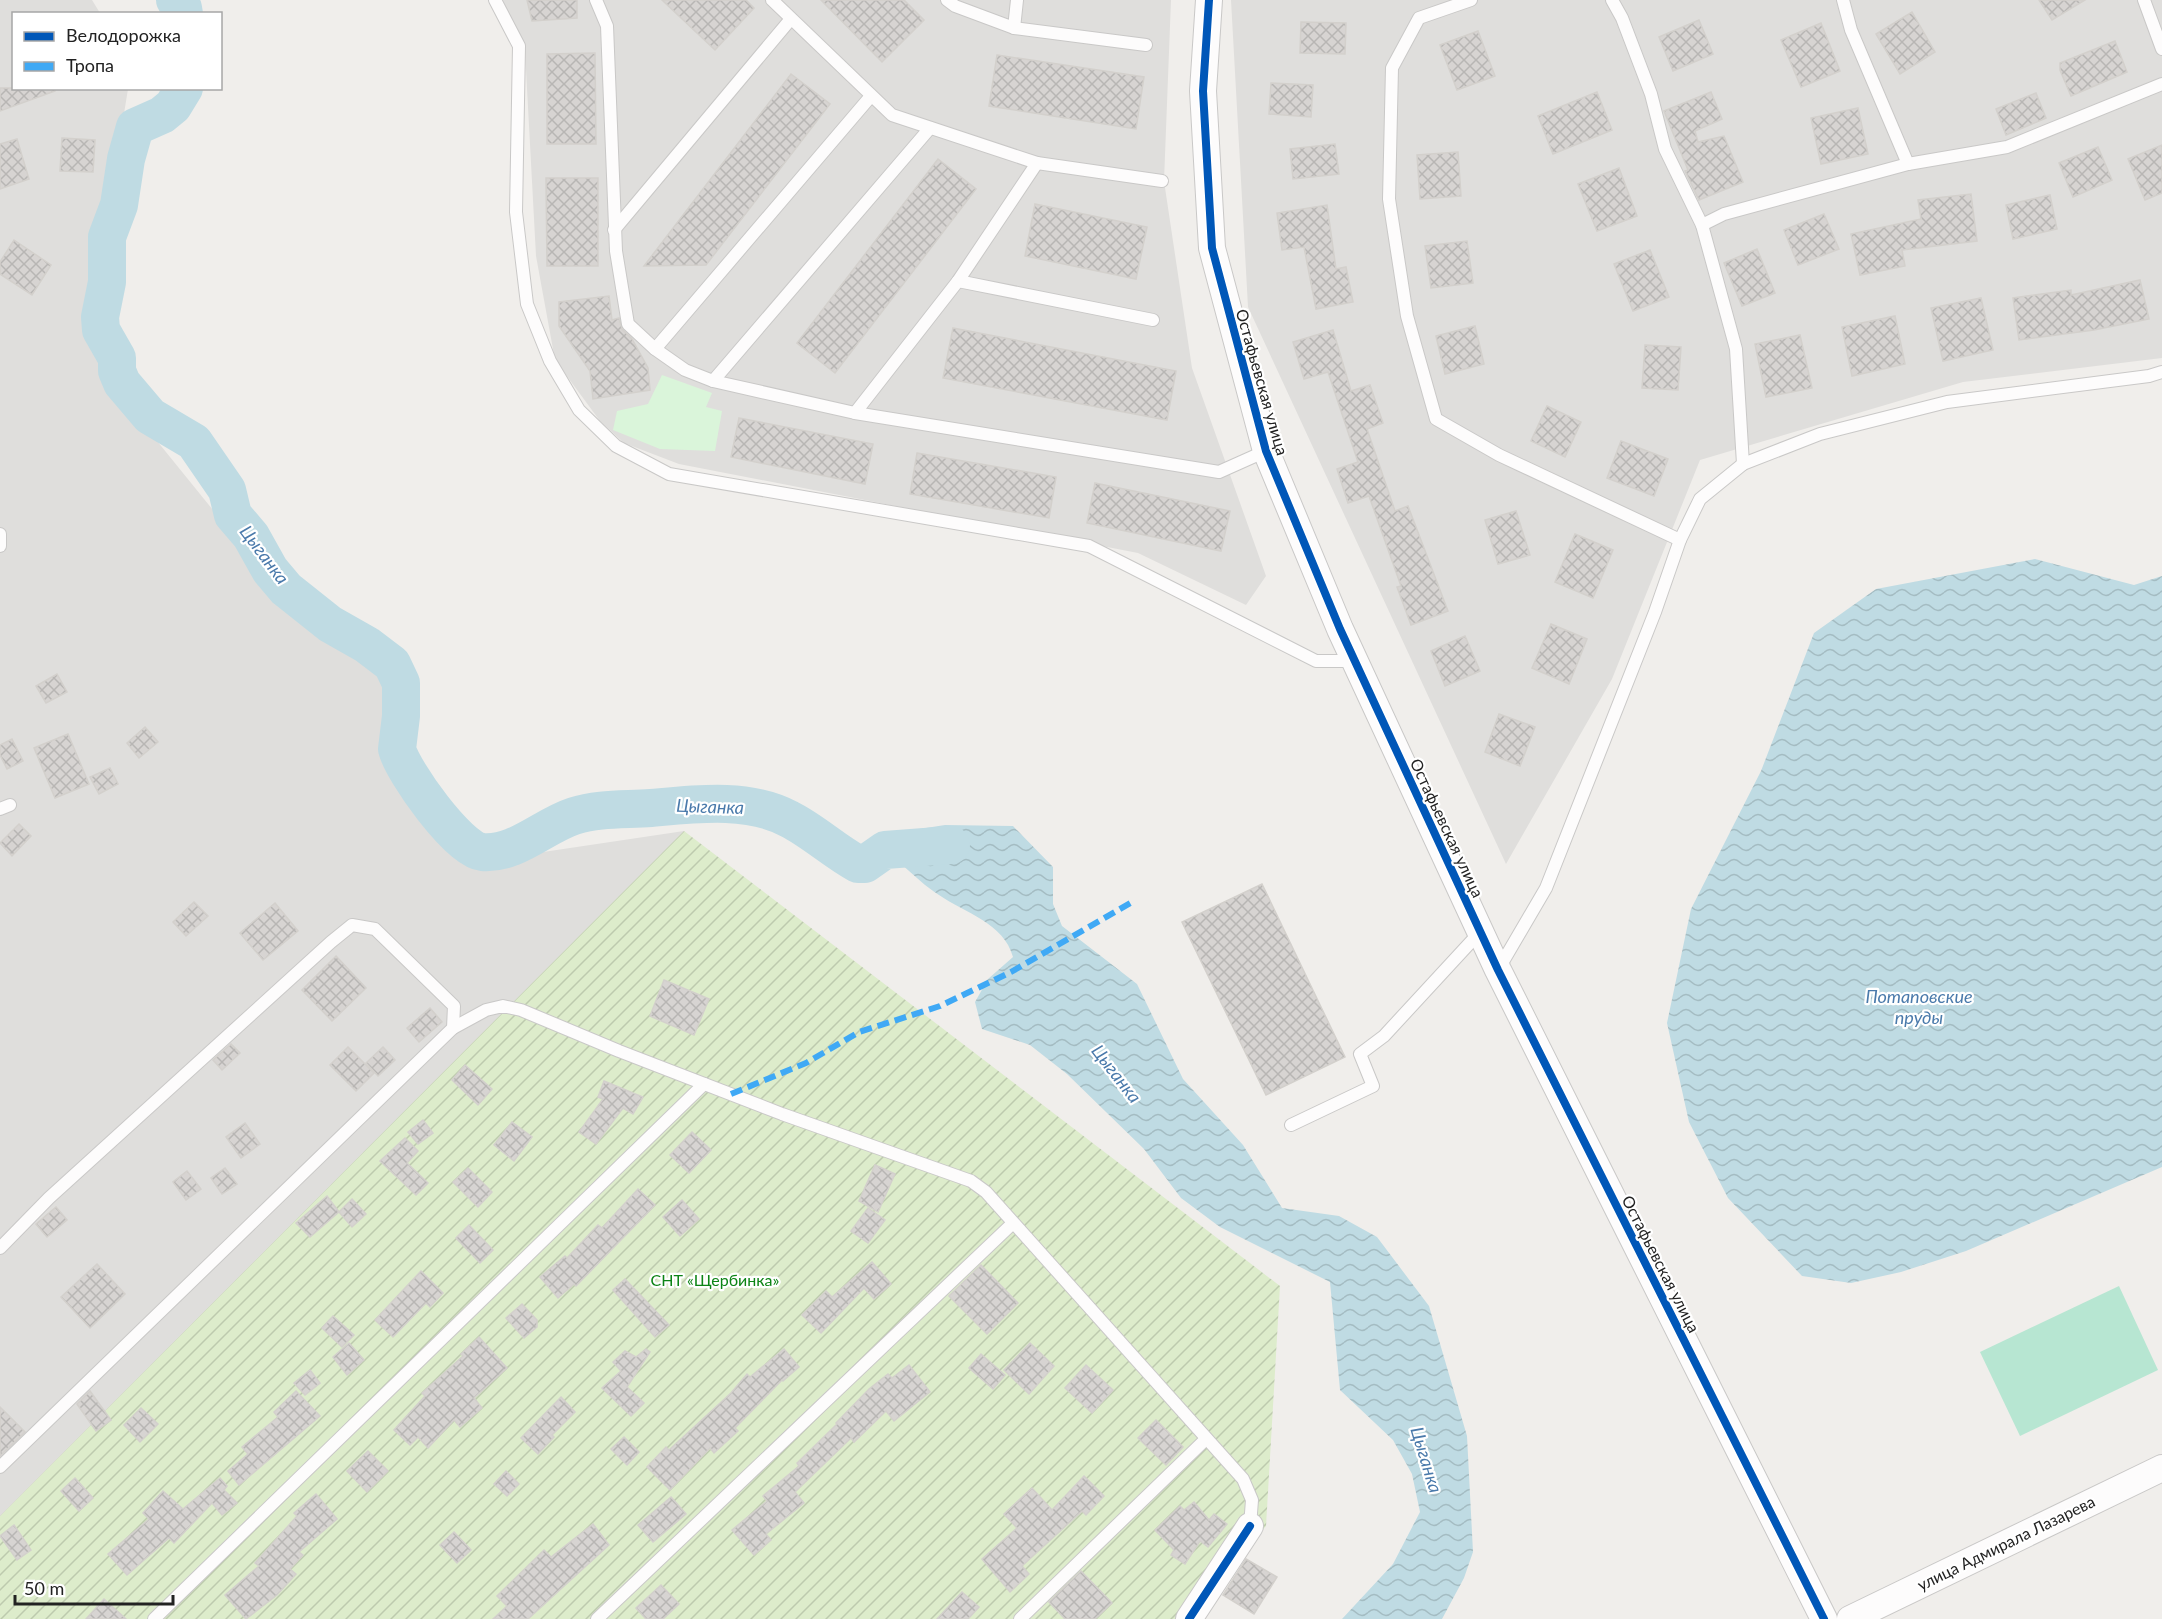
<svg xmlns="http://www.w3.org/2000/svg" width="2162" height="1619" viewBox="0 0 2162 1619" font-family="Lato,sans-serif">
<defs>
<pattern id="garden-furrows" width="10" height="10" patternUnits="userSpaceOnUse" patternTransform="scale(1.5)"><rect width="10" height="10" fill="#ddeccb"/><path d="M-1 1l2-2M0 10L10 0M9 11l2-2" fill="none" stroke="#bdcaae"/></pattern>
<pattern id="water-waves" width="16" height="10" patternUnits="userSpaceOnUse" patternTransform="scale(1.5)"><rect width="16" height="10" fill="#bfdbe3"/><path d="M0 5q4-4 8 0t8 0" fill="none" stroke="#a4bcc2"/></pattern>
<pattern id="building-cross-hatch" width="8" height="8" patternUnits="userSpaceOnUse" patternTransform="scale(1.5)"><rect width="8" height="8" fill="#d7d4d2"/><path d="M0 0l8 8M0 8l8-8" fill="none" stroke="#b8b6b4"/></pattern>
</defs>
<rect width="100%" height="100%" fill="#f0eeeb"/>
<!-- residential -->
<g fill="#dfdedc">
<path d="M0,0H92L100,13L14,14V88L128,89L89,328L123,399L264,573L309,623L384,675L386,754L469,863L684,831L0,1516Z"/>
<path d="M502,0H1171L1164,181L1192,368L1266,576L1246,605L1138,553L679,464L624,443L600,421L555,360L536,256L525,51Z"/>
<path d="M1231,0H2162V358L1963,382L1700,460L1612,679L1506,864L1248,307Z"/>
</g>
<!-- park -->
<path fill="#daf5da" d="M662,375L712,393L706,407L722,411L715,451L660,449L613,430L617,411L648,404Z"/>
<!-- garden -->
<path fill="url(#garden-furrows)" d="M684,831L1280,1286L1266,1526L1188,1619H0V1516Z"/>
<!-- pitch -->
<path fill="#b7e6d2" d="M2119,1286L2158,1370L2020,1436L1980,1352Z"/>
<!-- water -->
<g fill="url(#water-waves)">
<path d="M2035,559L2134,585L2162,576V1167L1966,1251L1901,1272L1851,1283L1802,1276L1728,1198L1689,1122L1667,1023L1691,909L1761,771L1814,633L1876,589Z"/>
<path d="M945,825L1013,826L1053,867V904L1062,926L1137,984L1183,1079L1243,1145L1282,1208L1339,1216L1377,1237L1429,1306L1467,1436L1473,1552L1464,1578L1442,1619H1342L1393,1564L1420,1512L1412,1474L1393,1440L1340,1390L1330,1282L1220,1227L1181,1198L1144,1149L1067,1074L1030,1045L982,1029L975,1002L988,979L1013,957C1004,923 965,913 939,895C926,887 914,875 902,865L901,848L913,830Z"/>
</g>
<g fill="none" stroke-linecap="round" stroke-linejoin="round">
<!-- river -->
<g stroke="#bfdbe3" stroke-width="38">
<path d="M175,0L183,8L184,14"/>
<path d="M184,88L173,106L162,115L135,127L126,159L119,205L107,237V282L100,317L101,330L117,358V371L122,383L150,416L194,442L227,490L233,515L251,536L270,570L286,589L330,624L367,645L392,664L401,683V716L397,749C403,772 458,849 482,852C516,855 543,826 574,816C599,808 625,810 651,808C695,804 748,797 789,819C813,831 834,851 858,864H865L885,850L951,845"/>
</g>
</g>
<!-- building -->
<g fill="url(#building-cross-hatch)" stroke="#d3d0cc" stroke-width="1.5">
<path d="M527,0H577V18L532,21Z"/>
<path d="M662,0H746L754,8L715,50Z"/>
<path d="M821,0H904L924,20L882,62Z"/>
<path d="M2039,0H2085L2052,20Z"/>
<path d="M1912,12L1935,52L1900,74L1876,34Z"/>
<path d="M1699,20L1713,54L1673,71L1659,37Z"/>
<path d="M1301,22L1346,23L1345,54L1300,53Z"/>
<path d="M1821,23L1840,71L1801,87L1781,40Z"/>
<path d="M1478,31L1495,76L1457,90L1440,45Z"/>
<path d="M2115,41L2127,72L2071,96L2060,70V63Z"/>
<path d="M595,53L596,144H547V54Z"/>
<path d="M997,55L1144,77L1136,129L989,106Z"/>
<path d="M791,74L830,104L706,265L644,266Z"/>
<path d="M1271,83L1313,85L1311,117L1269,114Z"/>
<path d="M0,88H55V91L0,111Z"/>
<path d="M1597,92L1612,130L1553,154L1538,116Z"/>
<path d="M1711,92L1722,119L1695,131L1698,142L1724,136L1743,182L1699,200L1685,171L1688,170L1664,111Z"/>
<path d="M2036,93L2046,118L2006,135L1996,109Z"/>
<path d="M1858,108L1868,154L1821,164L1811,118Z"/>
<path d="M62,138L95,140L93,172L60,171Z"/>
<path d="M17,139L29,179L0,189V144Z"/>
<path d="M1335,144L1339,174L1293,179L1290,149Z"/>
<path d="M2162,145V193L2145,200L2128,159Z"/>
<path d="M2098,147L2112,180L2073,197L2059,163Z"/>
<path d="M1458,152L1461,196L1420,199L1417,155Z"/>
<path d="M938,159L976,189L835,373L797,343Z"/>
<path d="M1619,168L1637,216L1597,231L1578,184Z"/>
<path d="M546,178H598V266H547Z"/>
<path d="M1971,194L1977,241L1902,250L1905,266L1860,275L1851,234L1921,219L1918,200Z"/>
<path d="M2050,195L2057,229L2013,239L2006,205Z"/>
<path d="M1035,204L1147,227L1136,279L1025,256Z"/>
<path d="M1327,205L1336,269L1346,267L1353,302L1316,309L1304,247L1282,250L1277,213Z"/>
<path d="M1824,214L1839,249L1798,265L1784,230Z"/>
<path d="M14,240L51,265L32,295L0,274V262Z"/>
<path d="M1467,241L1473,283L1431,288L1425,246Z"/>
<path d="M1757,249L1775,293L1742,306L1724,263Z"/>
<path d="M1650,250L1669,297L1633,311L1614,264Z"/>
<path d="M2140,280L2149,319L2094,330L2019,340L2013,298L2071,290V295Z"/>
<path d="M609,296L612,320L619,318L622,329L632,339L648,368L650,390L593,399L590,371L559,326V302Z"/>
<path d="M1981,298L1993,350L1943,361L1931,308Z"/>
<path d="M1895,316L1905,364L1852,376L1842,327Z"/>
<path d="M1475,326L1484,364L1445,374L1436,336Z"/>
<path d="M953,328L1176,371L1167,420L943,378Z"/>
<path d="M1333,330L1351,391L1370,385L1383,423L1367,429L1395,511L1408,506L1448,611L1411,625L1397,587L1401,586L1369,496L1348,503L1337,469L1358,462L1328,372L1304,379L1293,342Z"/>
<path d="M1800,335L1812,388L1766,397L1755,344Z"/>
<path d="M1645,345L1681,347L1678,390L1642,388Z"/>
<path d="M1547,406L1581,422L1565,457L1531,441Z"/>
<path d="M739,418L873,444L865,484L731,457Z"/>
<path d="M1621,441L1668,459L1654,496L1607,478Z"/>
<path d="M917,453L1056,477L1049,518L910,494Z"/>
<path d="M1095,483L1230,511L1221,551L1087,523Z"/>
<path d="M1516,511L1530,555L1498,564L1485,520Z"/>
<path d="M1575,534L1613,550L1593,598L1555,582Z"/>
<path d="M1551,624L1587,639L1569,684L1532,668Z"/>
<path d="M1465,636L1480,671L1445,686L1431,651Z"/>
<path d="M57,674L67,692L46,703L36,686Z"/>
<path d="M1499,714L1535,727L1520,766L1485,752Z"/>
<path d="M145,727L158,742L139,758L127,743Z"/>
<path d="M68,734L89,784L55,798L34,748Z"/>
<path d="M12,739L23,761L7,769L0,755V745Z"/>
<path d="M110,768L118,784L99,794L90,777Z"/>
<path d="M19,824L31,836L12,856L0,843Z"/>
<path d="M1262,884L1345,1057L1266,1095L1182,922Z"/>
<path d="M194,902L208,916L186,936L173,922Z"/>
<path d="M275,903L298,931L263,960L240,933Z"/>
<path d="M336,956L366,988L332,1021L302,990Z"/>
<path d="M664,980L709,999L694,1035L650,1016Z"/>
<path d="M430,1008L442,1022L419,1042L407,1028Z"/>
<path d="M231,1044L240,1053L222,1070L213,1060Z"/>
<path d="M348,1047L374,1073L356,1091L330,1065Z"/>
<path d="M383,1047L395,1060L378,1076L366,1063Z"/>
<path d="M465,1065L492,1089L478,1105L452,1080Z"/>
<path d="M604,1081L643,1097L633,1114L623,1108L596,1144L579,1132L603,1099L598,1097Z"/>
<path d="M423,1120L433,1133L418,1144L408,1132Z"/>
<path d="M512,1122L532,1137L514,1161L494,1145Z"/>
<path d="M245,1123L260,1144L241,1158L226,1137Z"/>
<path d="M692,1132L711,1150L689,1173L670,1155Z"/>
<path d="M405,1138L418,1151L407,1163L428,1183L416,1195L380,1161Z"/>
<path d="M875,1165L895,1174L878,1212L859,1201Z"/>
<path d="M225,1168L237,1184L222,1194L211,1178Z"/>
<path d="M468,1168L492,1192L478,1207L453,1182Z"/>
<path d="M187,1171L201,1189L186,1200L173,1182Z"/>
<path d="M638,1189L655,1205L576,1286L574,1284L558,1298L540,1277L565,1256L567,1258L598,1225L602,1228Z"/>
<path d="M327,1196L339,1212L310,1237L296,1223Z"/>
<path d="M352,1199L366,1214L352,1227L339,1212Z"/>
<path d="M682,1200L699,1219L680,1236L663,1217Z"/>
<path d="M56,1207L67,1220L47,1237L36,1224Z"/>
<path d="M868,1208L885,1220L868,1243L851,1231Z"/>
<path d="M469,1225L493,1250L480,1263L456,1238Z"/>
<path d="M872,1262L891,1284L874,1299L864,1288L821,1333L802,1315L826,1291L832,1297Z"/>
<path d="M97,1264L125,1294L90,1328L61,1297Z"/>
<path d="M981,1265L1018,1303L987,1334L949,1296Z"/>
<path d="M421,1271L443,1293L430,1307L426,1303L393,1337L375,1320Z"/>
<path d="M625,1279L669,1325L655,1337L613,1290Z"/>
<path d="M522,1304L537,1320V1327L524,1338L506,1318Z"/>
<path d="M333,1316L354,1335L342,1347L322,1328Z"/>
<path d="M479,1337L507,1368L474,1398L482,1408L460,1427L454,1420L428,1448L418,1437L410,1445L394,1430L425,1396L422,1393L463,1356L461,1354Z"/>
<path d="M349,1343L364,1360L347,1375L333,1357Z"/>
<path d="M1030,1343L1054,1366L1029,1394L1004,1370Z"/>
<path d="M646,1349L650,1352L627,1387L644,1403L631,1416L602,1388L621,1371L613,1362L625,1351L636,1357Z"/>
<path d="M784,1349L799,1367L783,1381L782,1380L735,1428L738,1431L714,1453L710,1448L670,1490L647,1467L666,1447L669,1450L731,1393L747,1374L750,1377Z"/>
<path d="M981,1354L1005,1375L993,1389L969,1368Z"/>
<path d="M909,1365L930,1392L894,1421L886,1411L854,1442L851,1438L795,1492L804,1503L766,1534L771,1540L754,1555L732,1530L767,1501L763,1496L799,1466L797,1463L837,1424L836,1423L869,1389L888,1374L892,1378Z"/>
<path d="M1086,1365L1113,1390L1092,1413L1065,1388Z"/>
<path d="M310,1370L320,1383L305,1395L294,1383Z"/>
<path d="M90,1391L111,1420L96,1431L77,1404Z"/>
<path d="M296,1391L320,1416L239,1485L228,1471L248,1454L242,1447L278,1417L274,1412Z"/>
<path d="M561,1397L575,1412L552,1435L554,1437L538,1454L521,1438Z"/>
<path d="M0,1407L25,1432L0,1456Z"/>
<path d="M141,1408L158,1424L140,1442L124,1425Z"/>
<path d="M1156,1420L1183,1447L1166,1465L1138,1438Z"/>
<path d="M624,1437L639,1452L627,1465L611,1449Z"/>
<path d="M368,1451L388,1471L367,1492L347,1471Z"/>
<path d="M506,1471L519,1484L507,1496L494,1484Z"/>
<path d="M1084,1476L1104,1496L1086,1515L1082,1511L1022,1566L1029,1574L1010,1592L982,1559L1017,1528L1004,1514L1032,1488L1052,1510Z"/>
<path d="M75,1478L93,1498L79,1511L61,1491Z"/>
<path d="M220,1478L227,1486L224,1490L237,1503L222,1515L212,1503L174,1543L169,1538L127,1575L108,1554L149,1519L143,1513L163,1491L183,1509Z"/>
<path d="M316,1494L337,1519L299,1552L303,1555L290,1569L296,1574L277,1595L246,1619L225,1595L259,1566L255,1563L297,1516L294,1513Z"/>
<path d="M671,1497L686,1514L653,1542L638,1525Z"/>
<path d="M1194,1502L1209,1520L1214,1514L1227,1524L1208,1547L1200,1541L1185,1564L1171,1555L1174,1550L1155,1530L1180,1506L1184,1510Z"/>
<path d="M593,1524L609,1545L528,1619H493L507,1606L497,1596L544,1550L551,1557Z"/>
<path d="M14,1525L31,1550L17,1560L0,1536Z"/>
<path d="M454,1532L471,1550L457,1563L440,1545Z"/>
<path d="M1246,1559L1277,1577L1254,1614L1223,1595Z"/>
<path d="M1081,1571L1112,1603L1095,1619H1065L1049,1602Z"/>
<path d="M661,1585L679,1604L663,1619H646L636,1608Z"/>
<path d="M962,1592L979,1607L968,1619H937Z"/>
<path d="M104,1599L126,1619H86Z"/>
</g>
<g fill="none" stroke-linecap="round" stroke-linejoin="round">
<!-- service casing -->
<g stroke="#c9c8c7" stroke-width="14">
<g id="service">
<path d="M495,0L519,46L516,212L527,304L550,361L579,410L616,446L669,474L1089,546L1316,661H1355"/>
<path d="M596,0L607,26L616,251L628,324L655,349L685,370L713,381L855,413L1219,472L1266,451"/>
<path d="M772,0L892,115L1037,163L958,281L855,413"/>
<path d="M947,0L955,6L1014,28L1146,45"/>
<path d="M1471,0L1419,18L1392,68L1389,199L1407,316L1436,419L1499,455L1680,540"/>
<path d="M1612,0L1622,18L1651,94L1665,149L1702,225L1736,349L1743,464"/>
<path d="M1843,0L1851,30L1908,164"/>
<path d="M2144,0L2162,49"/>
<path d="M1014,28L1017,0"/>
<path d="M1037,163L1162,181"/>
<path d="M1702,225L1724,214L1908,164L2007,147L2162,84"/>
<path d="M614,230L790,20"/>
<path d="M958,281L1153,320"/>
<path d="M655,349L871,96"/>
<path d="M713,381L930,128"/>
<path d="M0,534V546"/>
<path d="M0,809L10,805"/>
<path d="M1498,970L1546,888L1655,612L1680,540L1700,499L1743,464L1820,434L1947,402L2149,376L2162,372"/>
<path d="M453,1028L486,1010L503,1006L521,1010L619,1051L782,1114L971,1181L986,1192L1243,1479L1252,1500L1250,1526"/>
<path d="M1291,1125L1373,1086L1360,1054L1384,1036L1480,932"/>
<path d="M0,1248L49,1198L331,942L352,925L375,929L454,1006L453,1028L0,1467"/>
<path d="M154,1619L704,1084"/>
<path d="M597,1619L1012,1224"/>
<path d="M1020,1619L1206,1439"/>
</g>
</g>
<!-- minor casing -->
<g stroke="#c9c8c7" stroke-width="28">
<g id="minor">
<path d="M1209,0L1203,91L1212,248L1266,451L1340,629L1498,970L1824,1619"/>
<path d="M1189,1619L1250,1526"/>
<path d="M1850,1619L2162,1468"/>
</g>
</g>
<!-- service -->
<use href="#service" stroke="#fdfcfc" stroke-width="12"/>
<!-- minor -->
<use href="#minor" stroke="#fdfcfc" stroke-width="26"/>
<!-- quiet -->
<path stroke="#3fa9f5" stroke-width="6" stroke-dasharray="12 6" stroke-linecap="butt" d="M731,1094L806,1063L859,1032L940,1006L1011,972L1132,902"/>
<!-- cycleway casing -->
<g stroke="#fff" stroke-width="11">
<g id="cycleway">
<path d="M1209,0L1203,91L1212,248L1266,451L1340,629L1498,970L1824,1619"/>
<path d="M1189,1619L1250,1526"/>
</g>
</g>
<!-- cycleway -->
<use href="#cycleway" stroke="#0057b8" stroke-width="8"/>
</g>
<g text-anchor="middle" stroke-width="4.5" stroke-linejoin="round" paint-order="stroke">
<!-- street labels -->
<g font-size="16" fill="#222" stroke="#fff">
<text transform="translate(1262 382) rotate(74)" y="6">Остафьевская улица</text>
<text transform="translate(1447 828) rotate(65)" y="6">Остафьевская улица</text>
<text transform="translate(1661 1264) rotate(63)" y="6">Остафьевская улица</text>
<text transform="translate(2006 1543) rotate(-26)" y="6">улица Адмирала Лазарева</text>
</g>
<!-- park labels -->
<g font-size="16" fill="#0c8416" stroke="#fff">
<text x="715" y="1286">СНТ «Щербинка»</text>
</g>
<!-- water labels -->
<g font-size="18" font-style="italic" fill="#4a7aab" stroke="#fff">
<text transform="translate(264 555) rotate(53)" y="6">Цыганка</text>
<text transform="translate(710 807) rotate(2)" y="6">Цыганка</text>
<text x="1919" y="1003">Потаповские<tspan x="1919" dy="21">пруды</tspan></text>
<text transform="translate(1116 1074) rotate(52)" y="6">Цыганка</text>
<text transform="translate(1426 1460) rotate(73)" y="6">Цыганка</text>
</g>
</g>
<!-- legend -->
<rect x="12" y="12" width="210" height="78" fill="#ffffff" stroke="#a7a7a7" stroke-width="1.5"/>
<rect x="24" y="32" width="30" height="9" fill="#0057b8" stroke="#a7a7a7" stroke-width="1.5"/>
<text x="66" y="42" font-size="18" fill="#222222">Велодорожка</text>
<rect x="24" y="62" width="30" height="9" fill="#3fa9f5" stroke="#a7a7a7" stroke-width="1.5"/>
<text x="66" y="72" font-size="18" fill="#222222">Тропа</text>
<!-- scale -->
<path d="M15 1595v9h158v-9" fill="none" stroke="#222222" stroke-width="3"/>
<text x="24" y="1595" font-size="18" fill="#222222" stroke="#ffffff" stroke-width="4.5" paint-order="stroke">50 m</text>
</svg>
